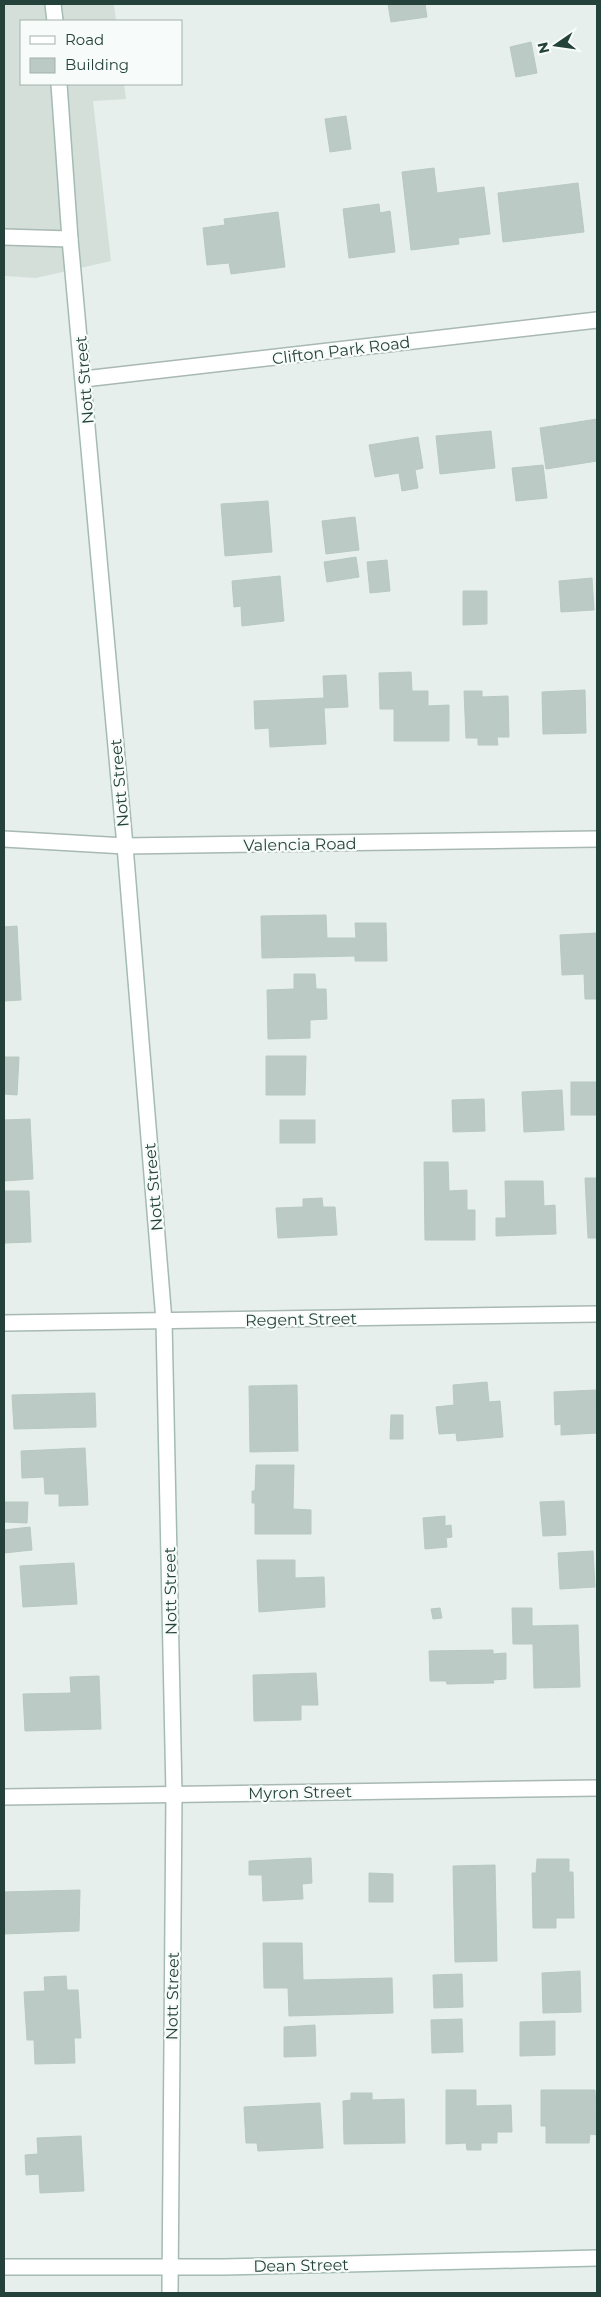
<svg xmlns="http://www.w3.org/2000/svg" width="601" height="2297" viewBox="0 0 601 2297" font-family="Montserrat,sans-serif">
<rect width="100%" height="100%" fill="#e6efeb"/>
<!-- built -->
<path fill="#d4dfda" d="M4,4H114L116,21H21V84H124L126,99L93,101L111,261L36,278L4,276Z"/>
<!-- building -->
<g fill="#bbcac4" stroke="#b8c9c2">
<path d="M388,4H428H425L427,17L391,22Z"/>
<path d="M531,42L537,73L516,77L510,47Z"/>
<path d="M346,116L351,149L330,152L325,119Z"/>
<path d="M434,168L437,193L484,187L490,234L458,238L459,244L411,250L402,172Z"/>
<path d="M578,183L584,232L503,242L498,193Z"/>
<path d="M379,204L380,213L390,211L395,252L349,258L343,209Z"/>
<path d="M278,212L285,267L231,274L229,263L207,265L203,228L225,225L224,219Z"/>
<path d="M597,419V461L546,469L540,428Z"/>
<path d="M491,431L495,468L440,474L436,436Z"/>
<path d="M418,437L423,468L415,470L418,488L402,491L399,473L375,477L369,445Z"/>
<path d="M543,465L547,498L516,501L512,468Z"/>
<path d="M268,501L272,552L225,556L221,504Z"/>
<path d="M355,517L359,550L326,554L322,521Z"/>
<path d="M356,557L359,577L327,582L324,562Z"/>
<path d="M387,560L390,591L370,593L367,562Z"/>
<path d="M280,576L284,621L242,626L241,606L234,607L232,581Z"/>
<path d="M592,578L594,610L561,612L559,581Z"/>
<path d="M463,591H487V624L463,625Z"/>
<path d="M411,672L412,691H428V706L449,705V741H394V709H380L379,673Z"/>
<path d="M346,675L348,707L324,708L326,744L270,747L269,728L255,729L254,701L324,698L323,676Z"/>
<path d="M585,690L586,733L543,734L542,692Z"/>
<path d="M464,691H482V697L508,696L509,737H497L498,745H478V738H466Z"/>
<path d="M326,915L327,938H356L355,923H386L387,961H355V956L262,958L261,916Z"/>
<path d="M17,926L21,1000L4,1001V927Z"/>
<path d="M597,933V999H585L584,974L562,975L560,935Z"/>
<path d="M294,974H315L316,989H326L327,1019L310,1020V1038L268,1039L267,990L294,989Z"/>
<path d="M266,1056H306L305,1095H266Z"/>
<path d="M4,1057H19L17,1095L4,1094Z"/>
<rect x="571" y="1082" width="26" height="33"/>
<path d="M562,1090L564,1130L524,1132L522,1092Z"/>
<path d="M484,1099L485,1131L453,1132L452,1100Z"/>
<path d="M30,1119L33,1179L4,1181V1120Z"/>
<rect x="280" y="1120" width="35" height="23"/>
<path d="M424,1162H448L449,1191L467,1190V1210H475V1240H425Z"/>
<path d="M585,1178H597V1238H588Z"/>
<path d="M505,1181H543L544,1206L555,1205L556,1234L496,1236V1218H506Z"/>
<path d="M4,1191H29L31,1242L5,1243L4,1245Z"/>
<path d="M322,1198L323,1207H335L337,1235L278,1238L276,1208L303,1207V1199Z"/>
<path d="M487,1382L489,1402L500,1401L503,1437L457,1441L456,1433L439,1434L436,1407L454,1405L453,1385Z"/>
<path d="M297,1385L298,1451L250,1452L249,1386Z"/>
<path d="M596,1390L597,1433L561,1435V1424L555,1425L554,1392Z"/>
<path d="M95,1393L96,1427L14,1429L12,1395Z"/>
<path d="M391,1415H403V1439H390Z"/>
<path d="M85,1448L88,1505L59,1506V1494H45L44,1477L22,1478L21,1451Z"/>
<path d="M256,1465H294L293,1509L311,1510V1534H255V1503H252V1491H255Z"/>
<path d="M564,1501L566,1535L543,1536L540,1502Z"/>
<path d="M4,1502H28L27,1523L4,1522Z"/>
<path d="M445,1516V1526L451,1525L452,1537L446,1538L447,1547L425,1549L423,1518Z"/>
<path d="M30,1527L32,1550L4,1553V1530Z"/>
<path d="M593,1551L595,1587L560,1589L558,1553Z"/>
<path d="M257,1560H295V1578L324,1577L325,1607L259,1612Z"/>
<path d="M74,1563L77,1604L23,1607L20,1566Z"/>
<path d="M440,1608L442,1618L433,1619L431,1609Z"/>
<path d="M512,1608H532V1626L578,1625L580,1687L534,1688L533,1644H513Z"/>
<path d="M493,1650V1654L506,1653V1679L493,1680L494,1683L447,1684L446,1681H430L429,1651Z"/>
<path d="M316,1673L318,1705H301V1720L254,1721L253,1675Z"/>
<path d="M99,1676L101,1729L25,1731L23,1694L71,1693L70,1677Z"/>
<path d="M311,1858L312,1883L302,1884L303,1899L263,1901L262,1875H249V1861Z"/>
<path d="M537,1859H569V1872H573L574,1918H556V1928H533L532,1873H536Z"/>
<path d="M495,1865L497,1961L455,1962L453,1866Z"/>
<path d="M369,1873L393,1874V1902H369Z"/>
<path d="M80,1890L79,1931L4,1934V1892Z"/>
<path d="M263,1943H302L303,1980L392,1978L393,2013L289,2016L288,1988H264Z"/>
<path d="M580,1971L581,2012L543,2013L542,1973Z"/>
<path d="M462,1974L463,2007L434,2008L433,1975Z"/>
<path d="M66,1976L67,1990H78L81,2038H74L75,2063L35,2064L34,2040H27L24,1992L45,1991L44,1977Z"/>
<path d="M462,2019L463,2052L432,2053L431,2020Z"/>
<path d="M555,2021V2055L520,2056V2022Z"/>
<path d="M315,2025L316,2056L284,2057V2027Z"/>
<path d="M446,2090H476V2106L511,2105L512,2132H497V2143H481V2150H467L466,2143L446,2144Z"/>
<path d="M541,2090H595L597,2135L590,2134L589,2143H546V2126H541Z"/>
<path d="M351,2093H372V2100L404,2099L405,2143L344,2144L343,2101L351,2100Z"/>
<path d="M320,2103L323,2148L258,2151L257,2143H246L244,2107Z"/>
<path d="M81,2136L84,2191L40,2193L39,2174L26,2175L25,2155L38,2154L37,2138Z"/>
</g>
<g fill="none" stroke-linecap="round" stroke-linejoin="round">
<!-- street casing -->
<g stroke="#a8b8b2" stroke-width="18">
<g id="street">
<path d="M4,237L70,239"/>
<path d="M84,379L597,320"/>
<path d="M4,839L125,846L597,839"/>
<path d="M4,1323L597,1314"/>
<path d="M4,1797L597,1788"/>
</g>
</g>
<!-- secondary casing -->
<g stroke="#a4bbb3" stroke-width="18">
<g id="secondary">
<path d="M53,4L55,21"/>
<path d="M59,84L70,239L125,846L164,1321L174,1794L170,2293"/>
<path d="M4,2267H224L597,2258"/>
</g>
</g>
<!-- street -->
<use href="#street" stroke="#fff" stroke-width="15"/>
<!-- secondary -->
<use href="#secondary" stroke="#fff" stroke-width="15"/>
</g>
<g text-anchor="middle" stroke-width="4.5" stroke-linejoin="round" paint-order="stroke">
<!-- street labels -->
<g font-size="16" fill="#24423a" stroke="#f7fbf9">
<text transform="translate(341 350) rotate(-7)" y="6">Clifton Park Road</text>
<text transform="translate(84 380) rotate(-95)" y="6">Nott Street</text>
<text transform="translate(119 783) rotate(-95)" y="6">Nott Street</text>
<text transform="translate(300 844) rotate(-1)" y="6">Valencia Road</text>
<text transform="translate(153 1187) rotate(-95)" y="6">Nott Street</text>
<text transform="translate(301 1319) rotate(-1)" y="6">Regent Street</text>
<text transform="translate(170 1591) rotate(-91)" y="6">Nott Street</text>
<text transform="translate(300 1792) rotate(-1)" y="6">Myron Street</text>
<text transform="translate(172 1996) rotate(-89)" y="6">Nott Street</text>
<text transform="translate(301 2265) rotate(-1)" y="6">Dean Street</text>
</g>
</g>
<!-- border -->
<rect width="601" height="2297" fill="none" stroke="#24423a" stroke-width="10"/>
<!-- legend -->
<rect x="20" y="20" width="162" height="65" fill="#f7fbf9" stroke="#a3b1ad"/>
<rect x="30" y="36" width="25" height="8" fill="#ffffff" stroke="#a3b1ad"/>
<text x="65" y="45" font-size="15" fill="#24423a">Road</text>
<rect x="30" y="58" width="25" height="15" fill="#bbcac4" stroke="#a3b1ad"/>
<text x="65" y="70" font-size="15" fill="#24423a">Building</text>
<!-- north arrow -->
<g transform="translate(556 45) rotate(257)" stroke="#f7fbf9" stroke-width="4" paint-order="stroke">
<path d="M0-4L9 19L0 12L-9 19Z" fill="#24423a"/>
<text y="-8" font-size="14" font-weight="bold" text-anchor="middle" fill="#24423a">N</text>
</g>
</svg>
